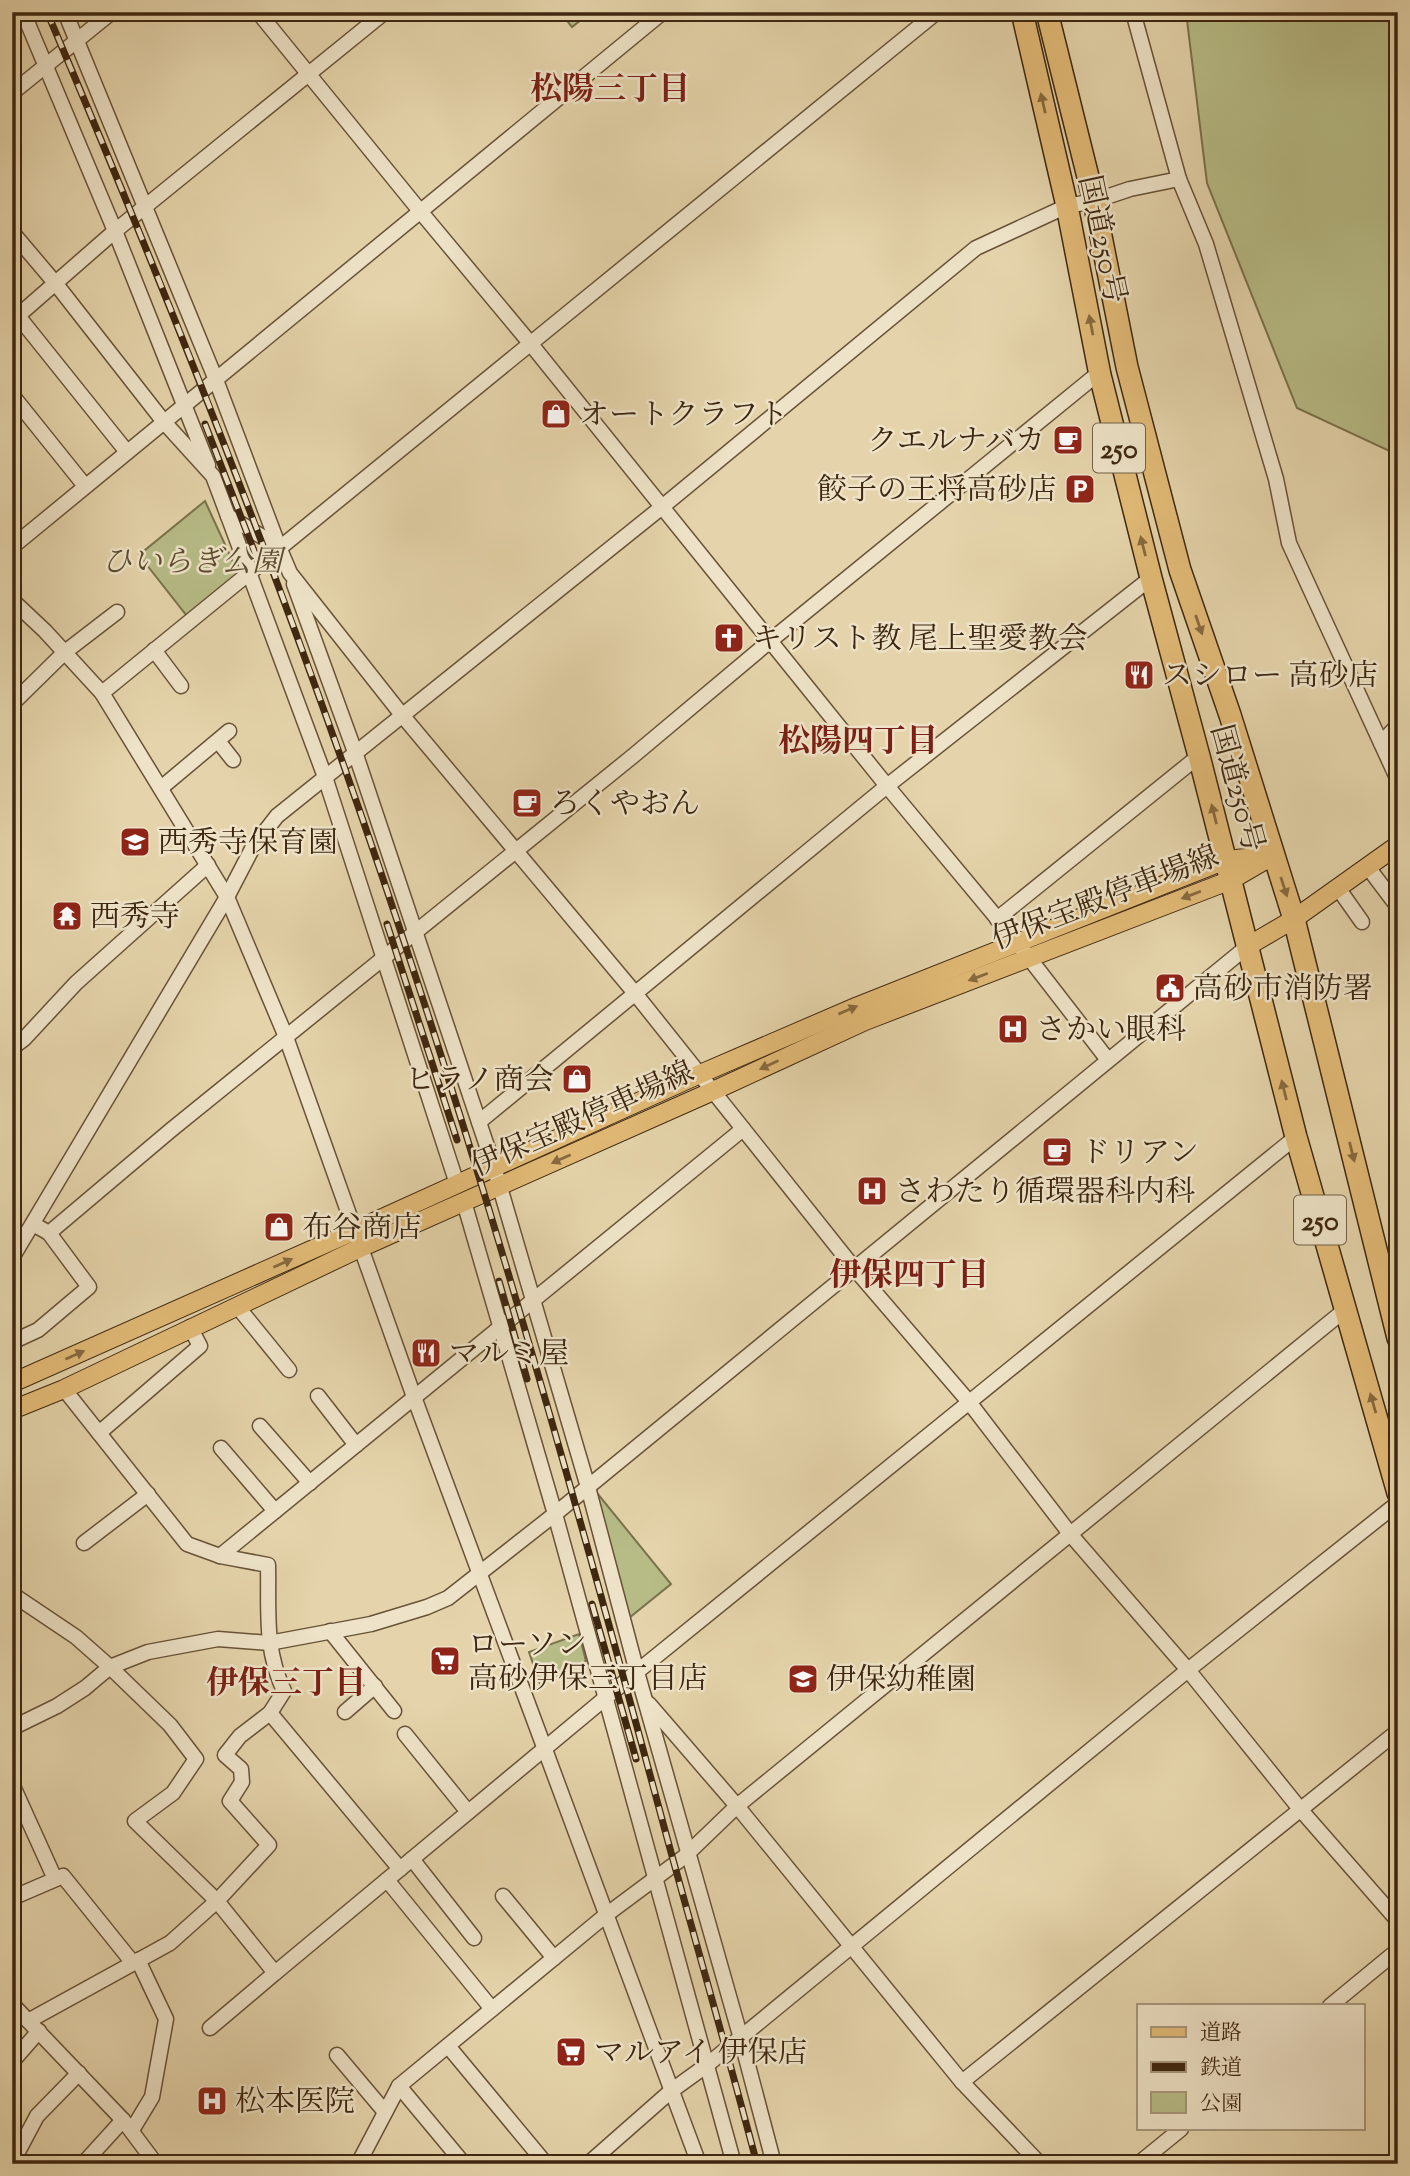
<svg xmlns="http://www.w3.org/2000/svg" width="1410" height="2176" viewBox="0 0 1410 2176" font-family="'Sorts Mill Goudy','Noto Serif JP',serif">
<rect width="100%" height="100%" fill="#e5d4ab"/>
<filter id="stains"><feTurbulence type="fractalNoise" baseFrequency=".00286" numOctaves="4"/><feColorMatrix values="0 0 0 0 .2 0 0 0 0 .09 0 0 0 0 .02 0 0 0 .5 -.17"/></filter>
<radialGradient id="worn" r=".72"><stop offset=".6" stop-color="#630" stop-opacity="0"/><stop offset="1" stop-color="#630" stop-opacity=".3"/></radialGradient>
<!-- green -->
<g fill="#b7bc87" stroke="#7a724c" stroke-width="2">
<path d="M560,12H591L572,27Z"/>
<path d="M1186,12H1398V455L1297,408L1207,183Z"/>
<path d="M205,501L239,575L187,616L139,555Z"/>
<path d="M597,1493L671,1584L629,1618L592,1495Z"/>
<path d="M579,1634L586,1661L540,1684L529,1652Z"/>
</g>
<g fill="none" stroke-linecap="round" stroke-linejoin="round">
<!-- minor casing -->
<g stroke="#685237" stroke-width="17">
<g id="minor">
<path d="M23,12L115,231L208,465"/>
<path d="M65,12L216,380L279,547"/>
<path d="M258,12L420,211L530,343L887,786L1016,941L1108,1060"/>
<path d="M1133,12L1179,179L1206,244L1276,479L1289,543L1398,780"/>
<path d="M12,93L112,12"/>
<path d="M12,232L56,284L164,422L213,476L228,516L279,547L290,573L402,715L634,992L854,1268L969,1402L1071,1535L1188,1670L1300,1809L1398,1921"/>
<path d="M18,316L127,452"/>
<path d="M12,321L115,231L385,12"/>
<path d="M12,395L85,486"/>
<path d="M228,516L325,777L457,1184"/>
<path d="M12,547L663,12"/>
<path d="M294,584L355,752L494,1167L588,1487L637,1672L740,2035L774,2164"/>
<path d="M12,600L45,631L102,693L227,897L286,1037L414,1397L699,2164"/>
<path d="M154,650L181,686"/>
<path d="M102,693L937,12"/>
<path d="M12,704L65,652L117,612"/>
<path d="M218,741L233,760"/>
<path d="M1381,743L1398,725"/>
<path d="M161,788L229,731"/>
<path d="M1367,866L1395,903"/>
<path d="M1338,888L1362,922"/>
<path d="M997,919L1199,756"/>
<path d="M12,1048L24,1039L76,983L208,865"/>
<path d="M479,1122L887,786L1151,578"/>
<path d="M464,1202L555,1514L734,2164"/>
<path d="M33,1224L49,1233L171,1130L633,756L770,641L1100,372"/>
<path d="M12,1258L227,897L253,847L277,816L662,507L976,248L1067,206L1094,201L1130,189L1179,179"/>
<path d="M237,1306L289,1370"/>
<path d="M12,1342L38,1330L89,1287L49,1233"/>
<path d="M318,1396L356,1445"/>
<path d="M260,1426L310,1483"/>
<path d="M99,1433L200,1346L190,1327"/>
<path d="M221,1448L275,1511"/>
<path d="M84,1543L148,1494"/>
<path d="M220,1556L743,1129"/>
<path d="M12,1594L76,1637L110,1667L170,1725L196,1759L173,1793L135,1821L217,1901L275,1973L633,1675L1296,1137"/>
<path d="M330,1631L394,1711"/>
<path d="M649,1704L737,1806L962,2082L1040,2164"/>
<path d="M345,1712L375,1686"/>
<path d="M270,1713L400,1869"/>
<path d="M12,1728L57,1706L85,1688L110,1667L148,1652L218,1639L269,1643L371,1624L427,1607L448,1598L555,1514L1248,946"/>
<path d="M405,1734L468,1812"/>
<path d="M12,1784L55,1879"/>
<path d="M412,1859L474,1938"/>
<path d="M387,1880L492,2009"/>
<path d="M503,1896L554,1958"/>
<path d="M12,1898L63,1876L133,1963"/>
<path d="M12,2004L123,2120L156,2164"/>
<path d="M1330,2006L1398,1950"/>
<path d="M30,2020L170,1943L217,1901L269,1845L230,1801L242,1782L241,1769L225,1755L240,1736L270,1713L284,1691C264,1648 269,1611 268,1565L220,1556L187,1544L64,1389"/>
<path d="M210,2028L275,1973"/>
<path d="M448,2046L546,2164"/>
<path d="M337,2055L385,2112"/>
<path d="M12,2062L39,2031"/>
<path d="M962,2082L1398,1731"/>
<path d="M399,2086L464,2164"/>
<path d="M132,2130L152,2097L166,2019L138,1960"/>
<path d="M12,2163L37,2116L79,2073"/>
<path d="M83,2164L123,2120"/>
<path d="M358,2164L399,2086L606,1915L684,1857L737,1806L1346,1309"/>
<path d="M588,2164L671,2091L707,2065L1188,1670L1398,1503"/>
<path d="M1138,2164L1181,2129"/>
</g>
</g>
<!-- major casing -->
<g stroke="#3e2710" stroke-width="20">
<g id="major">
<path d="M1248,946L1294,919L1398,845"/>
<path d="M12,1383L354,1231L700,1074L858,1006L1226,860L1266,856"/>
<path d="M12,1410L64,1389L360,1248L713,1091L865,1021L1231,880L1274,855"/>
</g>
</g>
<!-- highway casing -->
<g stroke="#3e2710" stroke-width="24">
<g id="highway">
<path d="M1022,12L1067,206L1100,375L1151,578L1199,756L1296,1137L1398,1493"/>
<path d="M1047,12L1094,201L1127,367L1180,570L1230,715L1294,919L1398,1338"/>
</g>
</g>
<!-- minor -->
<use href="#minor" stroke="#eee3c8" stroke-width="14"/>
<!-- major -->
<use href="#major" stroke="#e2ba76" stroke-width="18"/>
<!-- highway -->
<use href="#highway" stroke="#e2ba76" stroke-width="21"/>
<!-- rail casing -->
<g stroke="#3e2710" stroke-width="7">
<g id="rail">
<path d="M47,12C183,330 310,652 417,981C509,1262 589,1548 666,1834C696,1944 728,2054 757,2164"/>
<path d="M205,424L258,561"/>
<path d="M387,924L457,1140"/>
<path d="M499,1281L527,1379"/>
<path d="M592,1604L636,1759"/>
</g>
</g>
<!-- rail -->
<use href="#rail" stroke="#eee3c8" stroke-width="4.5" stroke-dasharray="13" stroke-linecap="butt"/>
</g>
<!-- one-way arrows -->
<defs><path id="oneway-solid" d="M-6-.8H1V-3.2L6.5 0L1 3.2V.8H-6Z" transform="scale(1.75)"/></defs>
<g fill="#88693e">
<use href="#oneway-solid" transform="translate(1043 103) rotate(-103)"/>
<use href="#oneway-solid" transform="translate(1091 325) rotate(-101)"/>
<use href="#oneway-solid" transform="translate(1143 546) rotate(-104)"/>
<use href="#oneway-solid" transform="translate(1199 625) rotate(71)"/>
<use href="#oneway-solid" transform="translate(1214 814) rotate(-104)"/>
<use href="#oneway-solid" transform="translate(1284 887) rotate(72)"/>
<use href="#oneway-solid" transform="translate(1191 895) rotate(159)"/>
<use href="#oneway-solid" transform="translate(978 977) rotate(159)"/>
<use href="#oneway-solid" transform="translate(848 1010) rotate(-23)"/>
<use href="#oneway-solid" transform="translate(769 1065) rotate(155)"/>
<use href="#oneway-solid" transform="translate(1284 1090) rotate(-104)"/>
<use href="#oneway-solid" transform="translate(1352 1152) rotate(76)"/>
<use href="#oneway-solid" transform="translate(561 1159) rotate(156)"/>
<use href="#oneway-solid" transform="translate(283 1263) rotate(-24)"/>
<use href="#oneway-solid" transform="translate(75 1355) rotate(-24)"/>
<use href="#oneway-solid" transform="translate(1373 1403) rotate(-106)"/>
</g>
<!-- icons -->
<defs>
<g id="shop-square" transform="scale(1.575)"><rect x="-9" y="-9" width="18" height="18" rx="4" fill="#8f2418" stroke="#eee3c8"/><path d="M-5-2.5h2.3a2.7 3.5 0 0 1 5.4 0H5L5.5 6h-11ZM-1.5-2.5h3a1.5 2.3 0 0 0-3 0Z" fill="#fff"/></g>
<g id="cafe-square" transform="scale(1.575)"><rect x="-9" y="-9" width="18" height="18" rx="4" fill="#8f2418" stroke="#eee3c8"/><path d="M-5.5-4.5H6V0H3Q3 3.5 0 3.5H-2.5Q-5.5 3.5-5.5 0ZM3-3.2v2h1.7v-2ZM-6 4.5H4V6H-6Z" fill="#fff"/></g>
<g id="parking-square" transform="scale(1.575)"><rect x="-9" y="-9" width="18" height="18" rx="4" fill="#8f2418" stroke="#eee3c8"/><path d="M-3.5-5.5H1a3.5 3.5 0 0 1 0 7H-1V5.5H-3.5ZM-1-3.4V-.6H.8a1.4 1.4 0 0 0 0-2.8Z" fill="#fff"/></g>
<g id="church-square" transform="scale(1.575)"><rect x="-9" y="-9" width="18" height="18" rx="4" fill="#8f2418" stroke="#eee3c8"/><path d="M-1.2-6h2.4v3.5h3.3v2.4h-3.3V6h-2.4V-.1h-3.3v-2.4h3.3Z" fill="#fff"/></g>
<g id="restaurant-square" transform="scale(1.575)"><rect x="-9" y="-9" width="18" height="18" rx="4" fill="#8f2418" stroke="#eee3c8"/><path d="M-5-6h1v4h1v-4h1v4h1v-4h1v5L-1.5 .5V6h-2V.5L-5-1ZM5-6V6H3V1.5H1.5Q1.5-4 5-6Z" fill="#fff"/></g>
<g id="school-square" transform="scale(1.575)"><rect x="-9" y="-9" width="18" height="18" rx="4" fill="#8f2418" stroke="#eee3c8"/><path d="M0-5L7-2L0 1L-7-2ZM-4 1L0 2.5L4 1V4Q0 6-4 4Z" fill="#fff"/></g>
<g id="temple-square" transform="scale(1.575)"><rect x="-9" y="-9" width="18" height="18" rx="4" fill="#8f2418" stroke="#eee3c8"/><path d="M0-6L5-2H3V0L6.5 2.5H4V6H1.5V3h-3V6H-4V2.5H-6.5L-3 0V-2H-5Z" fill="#fff"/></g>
<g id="civic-square" transform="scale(1.575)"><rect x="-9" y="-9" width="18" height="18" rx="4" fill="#8f2418" stroke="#eee3c8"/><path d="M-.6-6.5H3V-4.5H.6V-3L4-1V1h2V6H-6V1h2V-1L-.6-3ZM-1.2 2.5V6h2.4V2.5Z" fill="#fff"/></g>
<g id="hospital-square" transform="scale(1.575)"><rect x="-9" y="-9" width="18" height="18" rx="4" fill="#8f2418" stroke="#eee3c8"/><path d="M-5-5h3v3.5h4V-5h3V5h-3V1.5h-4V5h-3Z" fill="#fff"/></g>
<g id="supermarket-square" transform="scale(1.575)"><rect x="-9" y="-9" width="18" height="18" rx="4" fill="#8f2418" stroke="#eee3c8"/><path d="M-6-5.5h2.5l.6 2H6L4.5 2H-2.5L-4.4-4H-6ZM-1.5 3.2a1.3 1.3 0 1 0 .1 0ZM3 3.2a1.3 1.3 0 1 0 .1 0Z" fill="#fff"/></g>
</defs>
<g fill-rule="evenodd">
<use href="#shop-square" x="556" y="414"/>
<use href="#cafe-square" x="1068" y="440"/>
<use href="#parking-square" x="1080" y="489"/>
<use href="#church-square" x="729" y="638"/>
<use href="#restaurant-square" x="1139" y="675"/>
<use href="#cafe-square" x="527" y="803"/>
<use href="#school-square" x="135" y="842"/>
<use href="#temple-square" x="67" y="916"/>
<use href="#civic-square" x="1170" y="988"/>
<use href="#hospital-square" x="1013" y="1029"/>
<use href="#shop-square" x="577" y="1079"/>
<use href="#cafe-square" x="1057" y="1152"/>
<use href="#hospital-square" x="872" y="1191"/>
<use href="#shop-square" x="279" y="1227"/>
<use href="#restaurant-square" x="426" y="1353"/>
<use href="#supermarket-square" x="445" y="1661"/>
<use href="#school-square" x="803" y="1679"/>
<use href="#supermarket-square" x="571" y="2052"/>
<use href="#hospital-square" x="212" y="2101"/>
</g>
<g text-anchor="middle" stroke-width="5" stroke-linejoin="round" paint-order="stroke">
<!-- shield labels -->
<g fill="#eee3c8" stroke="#735f47" stroke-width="2">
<rect x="1093" y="423.5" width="52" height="49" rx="5"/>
<rect x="1294" y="1195.5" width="52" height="49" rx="5"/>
</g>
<g font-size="28" font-weight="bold" fill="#3e2710">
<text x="1119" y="458">250</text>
<text x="1320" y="1230">250</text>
</g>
<!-- street labels -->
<g font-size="30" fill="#3e2710" stroke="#eee3c8">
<text transform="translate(1103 239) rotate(78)" y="10">国道250号</text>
<text transform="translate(1238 788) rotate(75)" y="10">国道250号</text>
<text transform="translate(1105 897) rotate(-21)" y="10">伊保宝殿停車場線</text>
<text transform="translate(582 1118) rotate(-24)" y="10">伊保宝殿停車場線</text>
</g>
<!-- poi labels -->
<g font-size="30" fill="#3e2710" stroke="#eee3c8" text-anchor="start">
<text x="579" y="424">オートクラフト</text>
<text x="1045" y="450" text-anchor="end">クエルナバカ</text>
<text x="1057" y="499" text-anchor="end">餃子の王将高砂店</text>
<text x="752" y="648">キリスト教 尾上聖愛教会</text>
<text x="1162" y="685">スシロー 高砂店</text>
<text x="550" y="813">ろくやおん</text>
<text x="158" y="852">西秀寺保育園</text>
<text x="90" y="926">西秀寺</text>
<text x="1193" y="998">高砂市消防署</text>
<text x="1036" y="1039">さかい眼科</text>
<text x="554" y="1089" text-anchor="end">ヒラノ商会</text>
<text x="1080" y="1162">ドリアン</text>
<text x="895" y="1201">さわたり循環器科内科</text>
<text x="302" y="1237">布谷商店</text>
<text x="449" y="1363">マルミ屋</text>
<text x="468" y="1654">ローソン<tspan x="468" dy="34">高砂伊保三丁目店</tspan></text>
<text x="826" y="1689">伊保幼稚園</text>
<text x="594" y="2062">マルアイ 伊保店</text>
<text x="235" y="2111">松本医院</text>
</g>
<!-- park labels -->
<g font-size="30" font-style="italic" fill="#5c4c2e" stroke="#eee3c8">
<text x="192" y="571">ひいらぎ公園</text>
</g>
<!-- neighbourhood labels -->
<g font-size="32" font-weight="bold" fill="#7a1f14" stroke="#eee3c8">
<text x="610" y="99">松陽三丁目</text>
<text x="858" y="751">松陽四丁目</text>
<text x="909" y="1285">伊保四丁目</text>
<text x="286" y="1693">伊保三丁目</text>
</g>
</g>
<!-- margin -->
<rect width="1410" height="2176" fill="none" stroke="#e5d4ab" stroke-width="42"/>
<rect x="14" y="14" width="1382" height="2148" fill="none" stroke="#3e2710" stroke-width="3.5"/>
<rect x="21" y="21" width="1368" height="2134" fill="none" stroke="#3e2710" stroke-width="2"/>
<!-- legend -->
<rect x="1137" y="2004" width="228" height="126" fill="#eee3c8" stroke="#a8987e" stroke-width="2"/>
<rect x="1151" y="2027" width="35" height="10" fill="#e2ba76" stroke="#a8987e" stroke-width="2"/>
<text x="1200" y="2039" font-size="21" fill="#3e2710">道路</text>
<rect x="1151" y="2062" width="35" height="10" fill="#3e2710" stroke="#a8987e" stroke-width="2"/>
<text x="1200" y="2074" font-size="21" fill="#3e2710">鉄道</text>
<rect x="1151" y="2092" width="35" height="21" fill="#b7bc87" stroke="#a8987e" stroke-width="2"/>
<text x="1200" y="2110" font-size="21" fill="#3e2710">公園</text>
<rect width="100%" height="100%" filter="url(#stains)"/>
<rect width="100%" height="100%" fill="url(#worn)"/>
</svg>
